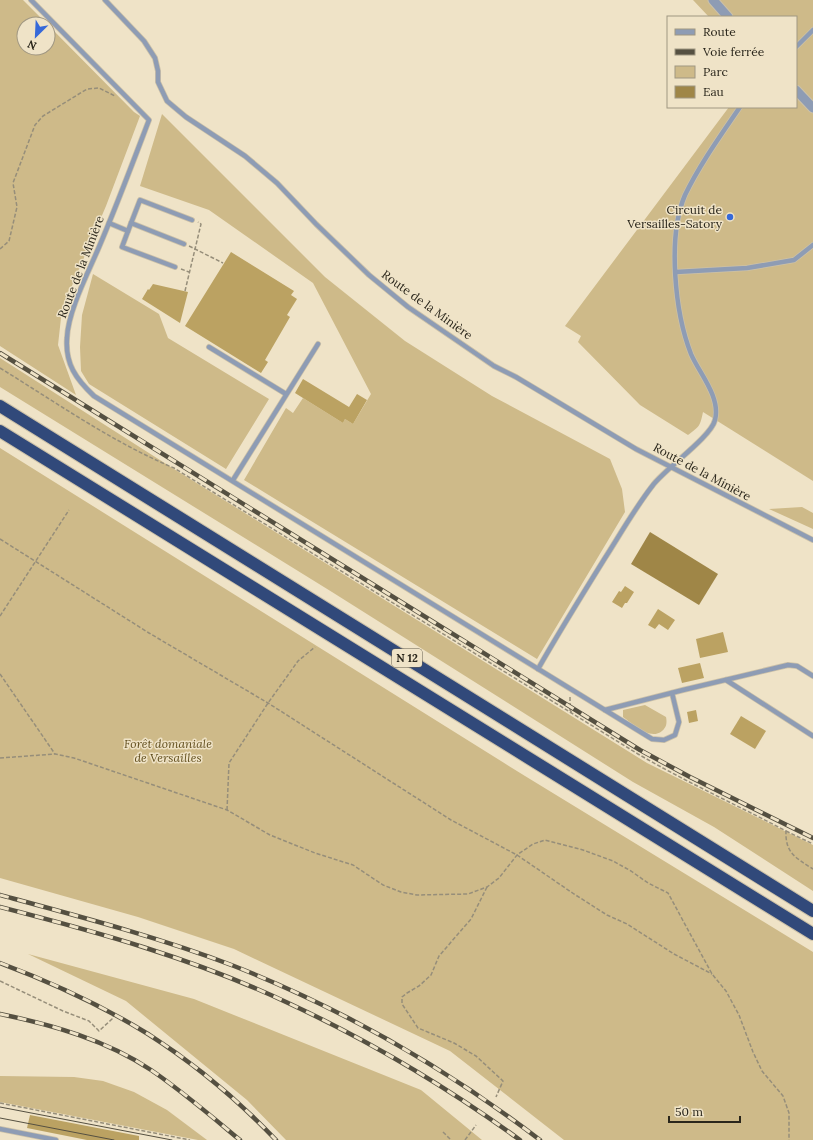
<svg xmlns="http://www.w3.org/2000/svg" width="813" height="1140" viewBox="0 0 813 1140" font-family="Lora,serif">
<rect width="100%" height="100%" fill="#efe3c7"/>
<!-- green -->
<g fill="#ceba89">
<path d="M0,0H23L47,24H24V48H48V25L134,112L140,116L106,206L62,309L58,345L76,395L0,346Z"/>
<path d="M693,0H813V481L703,412C700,426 700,426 688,435L640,405L578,342L581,336L565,326L729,107H796V17H709Z"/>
<path d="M162,114L325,277L405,341L492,396L610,459L622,489L625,512L537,659L244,480L286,408L293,413L303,398L343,423L345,419L353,424L371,394L313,283L209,210L140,186Z"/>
<path d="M93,274L159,314L168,338L269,399L226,469L89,384L81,371L80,347L82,315Z"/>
<path d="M0,358L174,469L647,763L813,845V891L714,827L633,782L332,592L0,387Z"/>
<path d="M0,448L525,776L813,952V1140H564L450,1051L234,949L138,917L0,878Z"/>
<path d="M802,507L813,513V529L769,509Z"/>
<path d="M645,705L666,717C667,722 667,727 662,731C650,741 633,724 623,717V710Z"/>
<path d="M28,954L194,999L421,1090L482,1140H286L247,1100L126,1001Z"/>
<path d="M0,1076L74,1077L103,1081L134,1092L167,1110L207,1140H198L0,1102Z"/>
</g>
<!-- water -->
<path fill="#9f8647" d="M650,532L718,574L699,605L631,564Z"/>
<!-- building -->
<g fill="#bba262">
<path d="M231,252L294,291L291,295L297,299L287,315L290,317L265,360L268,362L261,373L185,326Z"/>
<path d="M153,284L188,292L180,323L142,299L148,289L149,290Z"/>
<path d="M303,379L349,407L357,394L367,400L353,424L345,419L343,423L295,393Z"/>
<path d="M625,586L634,592L627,603H625L622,608L612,602L619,591L621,592Z"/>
<path d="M658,609L675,620L668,630L659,624L655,629L648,625Z"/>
<path d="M723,632L728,652L700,658L696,639Z"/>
<path d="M700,663L704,678L682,683L678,668Z"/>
<path d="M696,710L698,721L689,723L687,712Z"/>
<path d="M741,716L766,731L755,749L730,734Z"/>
<path d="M30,1115L139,1136V1140H87L27,1128Z"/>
</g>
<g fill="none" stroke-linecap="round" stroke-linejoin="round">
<!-- lane casing -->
<g stroke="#ccc1a8" stroke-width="6">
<g id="lane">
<path d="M31,0L149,120C133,162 117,205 99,247C88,273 68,311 67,338C65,364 76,379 94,396L652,739L664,740L675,735L679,722L672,693"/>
<path d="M105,0L144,41L155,58L158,71V82L167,101L186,117L245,156L277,183L316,224L369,275L408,307L494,366L516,377L636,449L813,540"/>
<path d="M796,47L813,30"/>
<path d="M109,223L128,231L122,247L175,267"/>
<path d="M131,223L184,244"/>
<path d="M128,231L140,200L192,220"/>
<path d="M676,272L747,268L794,260L813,245"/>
<path d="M209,347L286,394"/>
<path d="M233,480L318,344"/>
<path d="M538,669C559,632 582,595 605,558C621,533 635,508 653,485C666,468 711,437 715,420C721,397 699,373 691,354C675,313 667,237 685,195C700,164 721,135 740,107"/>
<path d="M726,680L813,736"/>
<path d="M605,710L683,690L788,665L797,666L813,676"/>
<path d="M0,1129L56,1140"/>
</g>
</g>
<!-- street casing -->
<g stroke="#ccc1a8" stroke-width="11">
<g id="street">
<path d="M713,0L728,17"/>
<path d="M796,90L813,108"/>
</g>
</g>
<!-- highway casing -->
<g stroke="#ccc1a8" stroke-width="14">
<g id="highway">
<path d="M0,406L813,911"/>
<path d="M0,431L813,934"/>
</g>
</g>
<!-- path -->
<g stroke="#968e7a" stroke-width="1.5" stroke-dasharray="4 2" stroke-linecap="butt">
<path d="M189,246L223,263"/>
<path d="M0,249L9,241L17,207L13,183L35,125L43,116L87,89L99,88L115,96"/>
<path d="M181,269L189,272"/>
<path d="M185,291L201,224L198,222"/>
<path d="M0,368C57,403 112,442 174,468L638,754C686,782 737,805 786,831C785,853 796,858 813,869"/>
<path d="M0,539L149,633L268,703L451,820L517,855L574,894L607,915L627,924L674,954L712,974"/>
<path d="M0,616L69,510"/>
<path d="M0,674L55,754"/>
<path d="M570,697V710L572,713"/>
<path d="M0,758L55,754L74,758L227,810L270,835L315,853L353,865L383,885L401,892L417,895L468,894L487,887L499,878L517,855L533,844L545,840L583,850L613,861L631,871L648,883L668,893L712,974L726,991L739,1015L753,1052L762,1071L783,1096L789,1113V1140"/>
<path d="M227,810L229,763L268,703L298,661L315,647"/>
<path d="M786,831L813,844"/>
<path d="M487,887L471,919L439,956L431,975L419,986L407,993L402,997V1004L418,1028L454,1043L476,1056L503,1081L496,1097"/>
<path d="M0,981L63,1011L89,1021L99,1031L112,1019L114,1014"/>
<path d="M0,1103L190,1140"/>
<path d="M443,1132L451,1140"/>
<path d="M465,1140L476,1125"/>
</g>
<!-- lane -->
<use href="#lane" stroke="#8e9cb4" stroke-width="4.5"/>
<!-- street -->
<use href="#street" stroke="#8e9cb4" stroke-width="9"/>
<!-- highway -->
<use href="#highway" stroke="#31497a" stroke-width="12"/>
<!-- tram -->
<g stroke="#555041" stroke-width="1">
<path d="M0,1107L172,1140"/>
<path d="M0,1118L114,1140"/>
</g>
<!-- rail casing -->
<g stroke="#555041" stroke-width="4.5">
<g id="rail">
<path d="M0,353L640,750L690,777L813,838"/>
<path d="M0,895C78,916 158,937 234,966C343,1009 447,1069 540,1140"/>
<path d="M0,907C97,932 195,959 286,1002C368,1040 447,1087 520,1140"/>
<path d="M0,963C51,982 101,1005 148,1034C195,1064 238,1100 276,1140"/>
<path d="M0,1014C53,1025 106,1040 151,1070C182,1091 211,1116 240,1140"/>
</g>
</g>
<!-- rail -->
<use href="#rail" stroke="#efe3c7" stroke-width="3" stroke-dasharray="9" stroke-linecap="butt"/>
</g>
<!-- markers -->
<circle fill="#3669d9" stroke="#efe3c7" stroke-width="1.5" cx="730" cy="217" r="4"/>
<g text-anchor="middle" stroke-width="3" stroke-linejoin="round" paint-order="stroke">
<!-- shield labels -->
<rect fill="#efe3c7" stroke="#655f4f" stroke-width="1" x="392" y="649" width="30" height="18" rx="3"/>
<g font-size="11" font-weight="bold" fill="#2a261b">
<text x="407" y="662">N 12</text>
</g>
<!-- poi labels -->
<g font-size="12" fill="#2a261b" stroke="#efe3c7" text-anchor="end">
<text x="722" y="214">Circuit de<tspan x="722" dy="14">Versailles-Satory</tspan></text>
</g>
<!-- street labels -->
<g font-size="12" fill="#2a261b" stroke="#efe3c7">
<text transform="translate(81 267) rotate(-69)" y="4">Route de la Minière</text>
<text transform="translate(427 305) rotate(36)" y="4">Route de la Minière</text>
<text transform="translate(702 472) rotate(28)" y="4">Route de la Minière</text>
</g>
<!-- park labels -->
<g font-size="12" font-style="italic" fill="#624f1e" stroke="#efe3c7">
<text x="168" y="748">Forêt domaniale<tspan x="168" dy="14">de Versailles</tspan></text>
</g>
</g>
<!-- legend -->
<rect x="667" y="16" width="130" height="92" fill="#efe3c7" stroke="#a09782"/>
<rect x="675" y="29" width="20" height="6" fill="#8e9cb4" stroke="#a09782"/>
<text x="703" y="36" font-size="12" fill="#2a261b">Route</text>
<rect x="675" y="49" width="20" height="6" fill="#555041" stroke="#a09782"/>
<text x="703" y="56" font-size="12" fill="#2a261b">Voie ferrée</text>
<rect x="675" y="66" width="20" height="12" fill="#ceba89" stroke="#a09782"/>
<text x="703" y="76" font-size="12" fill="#2a261b">Parc</text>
<rect x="675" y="86" width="20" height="12" fill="#9f8647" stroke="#a09782"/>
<text x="703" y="96" font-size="12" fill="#2a261b">Eau</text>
<!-- north arrow -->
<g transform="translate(36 36) rotate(204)"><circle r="19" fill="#efe3c7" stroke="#a09782"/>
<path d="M0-3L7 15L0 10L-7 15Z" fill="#3669d9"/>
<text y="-6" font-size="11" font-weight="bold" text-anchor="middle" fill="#2a261b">N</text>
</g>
<!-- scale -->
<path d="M669 1116v6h71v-6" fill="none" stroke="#2a261b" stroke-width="2"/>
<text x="675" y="1116" font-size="12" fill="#2a261b" stroke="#efe3c7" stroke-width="3" paint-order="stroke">50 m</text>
</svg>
